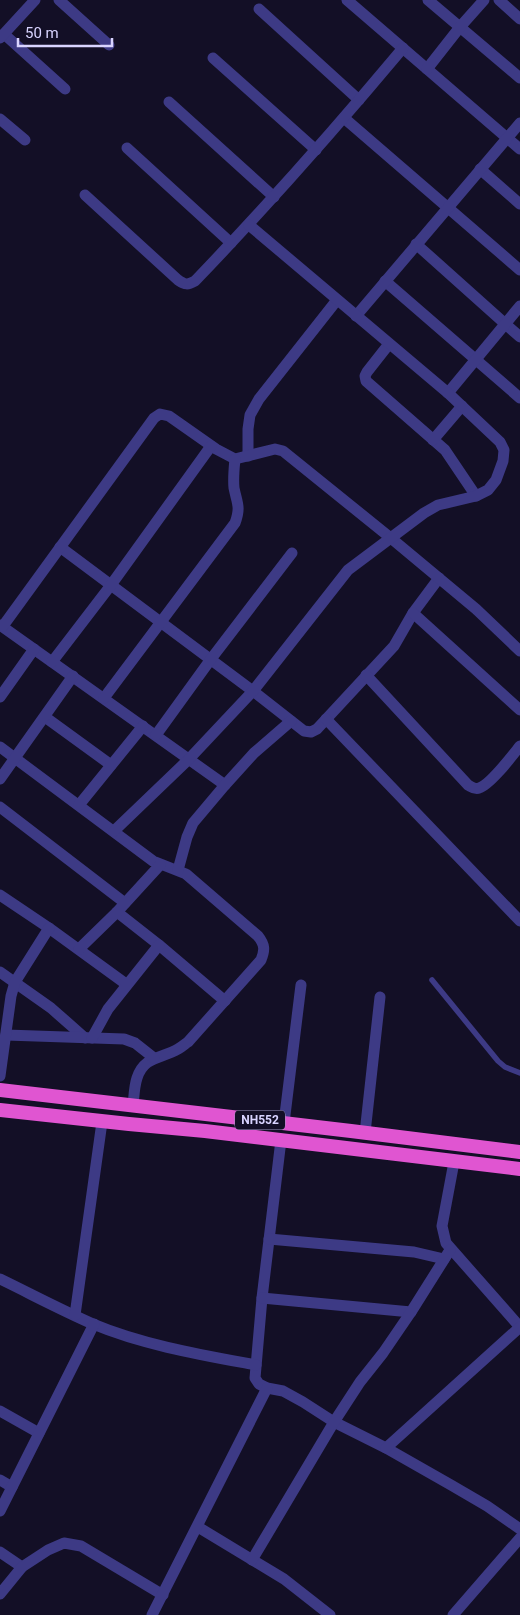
<svg xmlns="http://www.w3.org/2000/svg" width="520" height="1615" viewBox="0 0 520 1615" font-family="Roboto,sans-serif">
<rect width="100%" height="100%" fill="#130f26"/>
<g fill="none" stroke-linecap="round" stroke-linejoin="round">
<!-- service -->
<path stroke="#3d3a85" stroke-width="5.5" d="M432,980L498,1061L505,1067L520,1073"/>
<!-- minor -->
<g stroke="#3d3a85" stroke-width="11">
<path d="M59,0L109,45"/>
<path d="M347,0L520,149"/>
<path d="M428,0L520,78"/>
<path d="M499,0L520,19"/>
<path d="M259,9L359,100"/>
<path d="M4,34L65,89"/>
<path d="M0,38L35,0"/>
<path d="M213,58L316,150"/>
<path d="M427,69L460,27L484,0"/>
<path d="M169,102L274,197"/>
<path d="M344,118L520,270"/>
<path d="M0,119L25,140"/>
<path d="M127,148L231,243"/>
<path d="M480,169L520,204"/>
<path d="M85,195L178,280C185,285 188,285 195,281C267,206 336,128 403,48"/>
<path d="M416,244L520,337"/>
<path d="M385,281L520,398"/>
<path d="M356,316L520,123"/>
<path d="M389,344L367,372L365,376L366,381L445,450L476,496"/>
<path d="M448,393L520,306"/>
<path d="M433,440L462,406"/>
<path d="M248,456V429L250,415L259,399L337,300"/>
<path d="M60,547L253,691L304,731L311,732L317,729L394,646L413,613L439,578"/>
<path d="M413,613L520,710"/>
<path d="M0,625L225,785"/>
<path d="M3,626L154,418L160,414L169,416L216,449L235,459L275,449L283,451L392,539L476,609L520,651"/>
<path d="M52,662L111,585L211,446"/>
<path d="M366,675L468,785C472,787 475,790 479,788C490,785 512,756 520,746"/>
<path d="M0,697L34,649"/>
<path d="M104,698L235,523C241,507 237,503 234,488C233,478 234,469 235,459"/>
<path d="M45,717L111,765"/>
<path d="M326,719L520,921"/>
<path d="M156,735L211,659L292,553"/>
<path d="M0,747L153,861L186,874L258,936C265,945 265,950 261,960L188,1042C185,1044 182,1047 178,1049C161,1059 144,1056 137,1078C134,1087 134,1097 133,1106"/>
<path d="M0,779L73,676"/>
<path d="M79,805L143,726"/>
<path d="M0,807L125,903"/>
<path d="M114,831L189,759L253,691L348,570L424,513L438,505L476,496L488,490L496,480L503,461L504,450L500,442L448,393L249,225"/>
<path d="M178,870L187,837L193,823L225,785L254,753L291,721"/>
<path d="M0,895L49,928L126,984"/>
<path d="M117,912L159,945L225,1001"/>
<path d="M79,949L117,912L160,865"/>
<path d="M0,972L51,1008L85,1038"/>
<path d="M6,1035L124,1039L135,1043L154,1058"/>
<path d="M92,1038L108,1009L159,945"/>
<path d="M0,1076L11,996L15,982L49,928"/>
<path d="M284,1123L301,985"/>
<path d="M365,1133L380,997"/>
<path d="M281,1140L262,1298L255,1378L259,1384L267,1388L283,1391L303,1402L334,1422L386,1448L451,1485L487,1506L520,1529"/>
<path d="M454,1162L442,1226L446,1243L520,1327"/>
<path d="M269,1239L414,1252L444,1259"/>
<path d="M0,1279C31,1294 61,1310 93,1324C143,1345 202,1355 256,1365"/>
<path d="M262,1298L411,1312"/>
<path d="M75,1315L102,1122"/>
<path d="M0,1411L39,1433"/>
<path d="M386,1448L520,1327"/>
<path d="M0,1480L12,1487"/>
<path d="M0,1511L94,1324"/>
<path d="M198,1527L284,1579L330,1615"/>
<path d="M0,1552L22,1567"/>
<path d="M252,1560L334,1422L360,1382L383,1353L411,1312L450,1250"/>
<path d="M0,1594L22,1567L48,1550L64,1543L81,1546L163,1595"/>
<path d="M152,1615L267,1388"/>
<path d="M453,1615L520,1538"/>
</g>
<!-- trunk -->
<g stroke="#e055d1" stroke-width="14">
<path d="M0,1090L351,1131L520,1152"/>
<path d="M0,1110L129,1124L205,1131L520,1169"/>
</g>
</g>
<g text-anchor="middle" stroke-width="4" stroke-linejoin="round" paint-order="stroke">
<!-- shield labels -->
<rect fill="#130f26" stroke="#9e99be" stroke-width="1" x="235" y="1110.5" width="50" height="19" rx="4"/>
<g font-size="12" font-weight="bold" fill="#d9d4ff">
<text x="260" y="1124">NH552</text>
</g>
</g>
<!-- scale -->
<path d="M18 38v8h94v-8" fill="none" stroke="#d9d4ff" stroke-width="2.5"/>
<text x="25" y="38" font-size="15" fill="#d9d4ff" stroke="#130f26" stroke-width="4" paint-order="stroke">50 m</text>
</svg>
